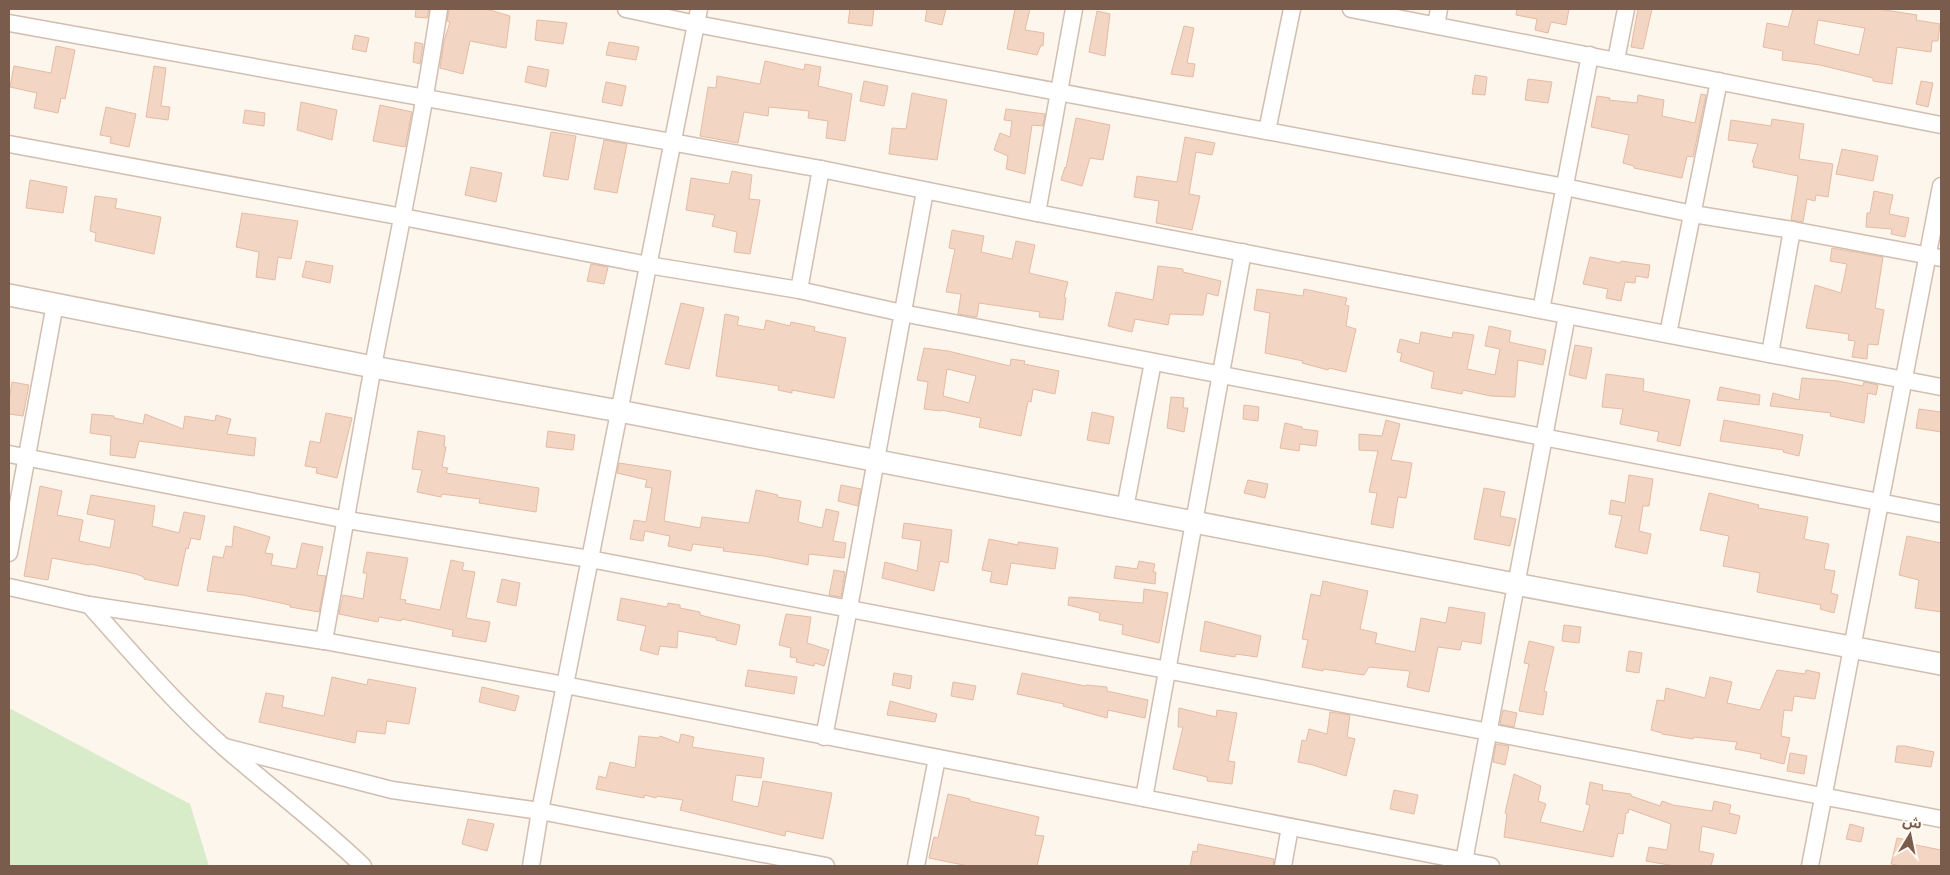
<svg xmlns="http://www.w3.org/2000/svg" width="1950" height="875" viewBox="0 0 1950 875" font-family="Figtree,'Noto Sans Arabic',sans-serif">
<rect width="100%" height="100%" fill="#fdf6ec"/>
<!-- green -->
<path fill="#d8ecc9" d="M9,708L190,804L209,866H9Z"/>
<!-- building -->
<g fill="#f3d5c3" stroke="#e6bba3" fill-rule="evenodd">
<path d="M416,9H429L427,18L415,17Z"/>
<path d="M449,9H486L510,16L506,48L470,41L463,74L440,68L444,41L450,22L447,21Z"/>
<path d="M850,9H874L872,26L848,23Z"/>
<path d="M927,9H946L942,25L925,21Z"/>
<path d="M1015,9H1030L1025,30L1044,33L1043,46L1041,45L1037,55L1007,49Z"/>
<path d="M1517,9H1569L1566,25L1551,22L1548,33L1535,30L1537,19L1516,15Z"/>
<path d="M1638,9H1652L1643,49L1631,47Z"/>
<path d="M1793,9H1878L1917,15L1916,20L1940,24L1938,41H1932L1931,52L1897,47L1892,84L1873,81V78L1820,65L1782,60L1783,51L1763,47L1767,23L1788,27ZM1818,20L1865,28L1859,55L1814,44Z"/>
<path d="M1097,11L1110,14L1105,56L1089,52Z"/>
<path d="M537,20L567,23L563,44L535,40Z"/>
<path d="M1184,26L1194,28L1187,63L1195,64L1193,77L1171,74Z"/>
<path d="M355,35L369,38L366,52L352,49Z"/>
<path d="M415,42L423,44L420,64L413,62Z"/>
<path d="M609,42L639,47L636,60L606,55Z"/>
<path d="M56,46L75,50L65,99L61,98L58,113L34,108L37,93L10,87L14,66L51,73Z"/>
<path d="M765,61L804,70L805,64L821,67L818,86L852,94L845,141L826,138L828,121L808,118L809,111L769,107L768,116L744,112L738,143L700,136L708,87L716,88L717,76L760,84Z"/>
<path d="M154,66L166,68L161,106L170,107L168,120L146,117Z"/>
<path d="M528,66L549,70L546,87L525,82Z"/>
<path d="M1475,75L1487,77L1485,95L1472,94Z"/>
<path d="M1528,79L1552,82L1548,103L1525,100Z"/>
<path d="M864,81L888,86L884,106L860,101Z"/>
<path d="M1921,81L1933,83L1928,107L1916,104Z"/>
<path d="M606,82L626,86L622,106L602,102Z"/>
<path d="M912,93L947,100L937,160L889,154L892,128L906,129Z"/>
<path d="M1701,94L1706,95L1693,157L1687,156L1682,178L1634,168V166L1623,163L1629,135L1591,127L1597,96L1610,98L1609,100L1637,103L1638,95L1664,100L1662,116L1695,123Z"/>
<path d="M301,102L337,110L332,140L297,130Z"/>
<path d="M380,105L412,112L405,147L373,141Z"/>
<path d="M106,107L136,114L129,147L110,143L111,137L100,135Z"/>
<path d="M1006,109L1045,114L1043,126L1032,125L1025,174L1006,169L1008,156L994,150L1000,133L1010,137L1012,121L1004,120Z"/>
<path d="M245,110L265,113L264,126L243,123Z"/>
<path d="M1076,118L1110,125L1103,160L1090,158L1082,186L1061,180L1065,167L1066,168Z"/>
<path d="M1772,119L1804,124L1799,159L1833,164L1828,197L1816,195L1815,201L1807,199L1803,222L1791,220L1798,176L1753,167L1754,163L1752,162L1758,144L1728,140L1731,120L1771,126Z"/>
<path d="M551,132L576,136L568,180L543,176Z"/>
<path d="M1185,137L1215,143L1212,155L1196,152L1189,194L1200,196L1192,230L1156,223L1159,201L1134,197L1137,176L1177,182Z"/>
<path d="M604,140L627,144L617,193L594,189Z"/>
<path d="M1842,149L1878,156L1873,181L1836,174Z"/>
<path d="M471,167L502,173L496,202L465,195Z"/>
<path d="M732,171L752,175L749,199L760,200L750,254L734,252L737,232L712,226L715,215L686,210L691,178L729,184Z"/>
<path d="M30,180L67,187L63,213L26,208Z"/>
<path d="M1874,191L1893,195L1889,214L1909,218L1905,237L1891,234L1892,229L1866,227L1867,213H1870Z"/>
<path d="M95,196L117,199L115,208L161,217L154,254L95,241L96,233L90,231Z"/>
<path d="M242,213L298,221L291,259L278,257L275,280L256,277L259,252L236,247Z"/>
<path d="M952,230L984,236L981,252L1012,259L1016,241L1035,245L1029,273L1068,282L1064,297L1066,298L1063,320L1039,317L1040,312L979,303L977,317L958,314L961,294L946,292L955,249L949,248Z"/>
<path d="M1832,248L1883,257L1875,308L1884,310L1878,345L1868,344L1867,359L1852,357L1855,341L1848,340L1849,334L1806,328L1815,285L1841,293L1847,264L1830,261Z"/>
<path d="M1590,257L1620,263L1621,261L1650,265L1648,278L1636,276L1635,283L1625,282L1621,301L1606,298L1608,289L1583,284Z"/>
<path d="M306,261L333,266L330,283L302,277Z"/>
<path d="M591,264L608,267L604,284L587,281Z"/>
<path d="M1158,266L1183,269V272L1221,281L1218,296L1207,293L1203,315L1170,314L1168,325L1135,319L1132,332L1108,326L1116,292L1153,300Z"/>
<path d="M1257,289L1303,296L1304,289L1347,298L1345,305L1349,306L1346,326L1356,329L1346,372L1329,368L1328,370L1302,363L1303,361L1265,353L1270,313L1254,310Z"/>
<path d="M681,303L704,308L689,369L665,364Z"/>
<path d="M725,314L739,317L737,325L764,330L766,320L790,326L791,322L815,327L814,331L846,338L834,398L792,390V393L778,390L779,386L716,376Z"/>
<path d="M1489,326L1511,331L1509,342L1546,350L1543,365L1518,360L1515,397L1491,396L1463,390L1462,394L1431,388L1434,372L1400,361L1402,353L1397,352L1400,339L1419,344L1421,332L1452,338L1453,332L1474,335L1467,369L1495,375L1500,349L1485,346Z"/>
<path d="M1575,345L1592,348L1586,379L1569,375Z"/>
<path d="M924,348L948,351L1010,366L1011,359L1025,361L1024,364L1059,371L1055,394L1033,389L1031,402L1028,401L1021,436L979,427L981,418L941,410V411L924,409L928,382L917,380ZM947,369L976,376L969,403L943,396Z"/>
<path d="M1606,374L1644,379L1643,391L1690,400L1680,446L1657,441L1659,432L1620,424L1623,409L1602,407Z"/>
<path d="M1802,378L1838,381L1863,386L1864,382L1878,385L1876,395L1868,393L1864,423L1830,416L1831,413L1770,406L1773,393L1799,400Z"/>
<path d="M12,382L29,385L23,416L9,414V400Z"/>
<path d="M1720,387L1760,395L1759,405L1717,400Z"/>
<path d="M1171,397L1184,398L1183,408H1188L1184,432L1167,428Z"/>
<path d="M1244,405L1259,407L1258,421L1243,419Z"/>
<path d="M1919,409L1941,412V432L1916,428Z"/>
<path d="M1092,412L1114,417L1109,444L1087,440Z"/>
<path d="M326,413L352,418L337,478L316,473L317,468L305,466L310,441L320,443Z"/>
<path d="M92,414L114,416V418L143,424L145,414L183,429L185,416L215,421L216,415L231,419L227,434L256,438L254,456L139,441L135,458L110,455L111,436L90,433Z"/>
<path d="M1386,420L1400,424L1391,460L1412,463L1406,498L1398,497L1393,528L1371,524L1377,493L1369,492L1378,451L1359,450V434L1382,436Z"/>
<path d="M1724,420L1803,435L1799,456L1783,452L1784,450L1720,441Z"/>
<path d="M1285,423L1302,427V429L1318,431L1316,446L1300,444L1299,451L1280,448Z"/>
<path d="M418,431L445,436L444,447H446L442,467L448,468L446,473L539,488L536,512L479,503L480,499L442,494L441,497L417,492L422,470L412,469Z"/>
<path d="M548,431L575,435L573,450L546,447Z"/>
<path d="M619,463L671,471L664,521L700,528L702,517L749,523L756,490L778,495L777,497L801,501L798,522L822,528L826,509L839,512L833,541L846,543L844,558L809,554L808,565L764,556L723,551L724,548L693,544L691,551L668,546L670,536L645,531L643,541L630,539L634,520L646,522L652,488L645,487L647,480L617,473Z"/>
<path d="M1629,475L1653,479L1649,506H1643L1639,531L1651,534L1647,554L1615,547L1622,516L1609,514L1611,500L1625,503Z"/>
<path d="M1248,480L1268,484L1265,498L1244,493Z"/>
<path d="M841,485L861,489L858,506L838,501Z"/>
<path d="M40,486L62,491L57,515L83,520L79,541L110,548L115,520L87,514L91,495L155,506L152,526L179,533L184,512L205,516L200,540L191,538L188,549L186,548L178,586L144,579V577L136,574L90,564L89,565L52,558L48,580L24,576Z"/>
<path d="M1484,488L1505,492L1500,516L1516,519L1510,546L1474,539Z"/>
<path d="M1709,493L1759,505L1758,508L1808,517L1804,539L1829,544L1824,569L1835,571L1831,593L1838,595L1834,613L1820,609L1821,605L1757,592L1760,573L1723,566L1729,536L1700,530Z"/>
<path d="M904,523L952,530L948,563L940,561L934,591L882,578L885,562L917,571L921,541L902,538Z"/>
<path d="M234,526L270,537L265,553L273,554L271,565L296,569L302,543L323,547L317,575L326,576L319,612L290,607V605L243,595L207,591L213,556L223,558L226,546L232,547Z"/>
<path d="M1907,536L1941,543V612L1915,608L1919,580L1899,575Z"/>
<path d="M989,539L1018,545V542L1058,548L1055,569L1011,563L1007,585L990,582L992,572L982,570Z"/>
<path d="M367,552L408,558L400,599L406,600L405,603L440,610L451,560L464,563L462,570L475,572L466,618L490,622L486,642L452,636L453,630L402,619L401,621L379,617L378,622L339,614L343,595L363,599L367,573H363Z"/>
<path d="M1139,561L1155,564L1153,572H1156L1155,584L1114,578L1116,566L1137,569Z"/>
<path d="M834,570L845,572L841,597L829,595Z"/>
<path d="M502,579L520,583L516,606L497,602Z"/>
<path d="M1323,581L1368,591L1360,629L1377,633L1375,643L1415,652L1421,618L1446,623L1449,607L1485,613L1481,644L1462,641L1460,650L1438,647L1429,692L1407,687L1410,671L1369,667L1364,675L1323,669V671L1302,667L1308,640L1302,639L1311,594L1320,596Z"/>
<path d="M1144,589L1168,593L1159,643L1122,634L1123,625L1099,620L1100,613L1068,605L1069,597L1143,603Z"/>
<path d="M621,598L667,607L668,603L680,605V608L700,612V615L740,625L736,645L716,640L717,638L678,631L677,648L660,646L658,655L640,650L646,626L617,620Z"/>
<path d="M786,614L811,617L807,643L829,650L824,666L815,663L814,666L796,662L797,658L790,657L791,648L779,645Z"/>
<path d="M1205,621L1261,636L1257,657L1236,654L1235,657L1200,651Z"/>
<path d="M1564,625L1581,627L1579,643L1562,641Z"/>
<path d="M1529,641L1554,647L1544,691L1547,692L1543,715L1519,711L1529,664L1524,663Z"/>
<path d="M1629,651L1642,653L1639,673L1626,671Z"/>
<path d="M748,670L797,677L794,694L745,686Z"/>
<path d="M1777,670L1805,674L1806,670L1820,673L1815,699L1794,696L1792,711L1784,710L1781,736L1790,738L1784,764L1760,758L1761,754L1735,749L1737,742L1694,737L1693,739L1662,734V733L1651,730L1657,700L1664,701L1666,688L1705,698L1710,677L1732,682L1727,703L1760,710Z"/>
<path d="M894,673L912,676L910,689L892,685Z"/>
<path d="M1022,673L1085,686L1086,685L1107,687V691L1148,700L1145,718L1108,710L1107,718L1063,706L1064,704L1017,694Z"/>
<path d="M332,677L367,685L368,679L416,688L409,724L387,721L385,734L357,731L355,743L259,722L266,693L284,696L282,707L324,716Z"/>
<path d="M953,682L976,686L973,700L951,696Z"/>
<path d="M482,687L519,696L515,711L479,702Z"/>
<path d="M890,701L937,714L935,722L887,715Z"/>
<path d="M1179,708L1216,717L1217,710L1237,713L1228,761L1235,762L1232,784L1207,781V777L1173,769L1183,727H1178Z"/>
<path d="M1503,710L1517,713L1514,727L1500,724Z"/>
<path d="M1330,712L1350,715L1347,737L1355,739L1346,776L1313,765L1298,762L1302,740L1306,741L1309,729L1327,734Z"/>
<path d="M681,734L694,737L692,747L764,758L761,778L736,775L732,801L758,807L763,781L832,793L823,839L786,831L785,836L680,810L683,800L657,796L656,798L645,795L644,798L596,789L599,776L606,778L610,762L635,768L639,736L659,738L660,736L679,743Z"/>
<path d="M1496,744L1509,746L1505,765L1493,762Z"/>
<path d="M1897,746H1905L1934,752L1931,767L1895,762Z"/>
<path d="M1790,753L1807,756L1804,774L1787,771Z"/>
<path d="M1514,774L1541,786L1538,801L1546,804L1540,822L1583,832L1590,805L1586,804L1590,782L1603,785L1602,790L1631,794V796L1660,806L1662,801L1673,805L1712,811L1714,801L1731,805L1729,813L1740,816L1736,834L1702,826L1699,851L1714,854L1711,866H1675L1646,861L1649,847L1667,850L1671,824L1629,809L1628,813H1626L1623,834L1618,833L1613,857L1504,837L1507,814L1505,813Z"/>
<path d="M1394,790L1418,795L1414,814L1390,809Z"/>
<path d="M948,794L970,799V801L1039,817L1035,835L1044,836L1037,866H968L929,858L934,837L938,838Z"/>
<path d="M468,819L494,824L487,851L462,844Z"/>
<path d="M1850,824L1864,828L1861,842L1846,839Z"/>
<path d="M1897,838L1912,841L1911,844L1941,850V866H1901L1891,864Z"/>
<path d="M1198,844L1274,859L1273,866H1190L1193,851L1197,852Z"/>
</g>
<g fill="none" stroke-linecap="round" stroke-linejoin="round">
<!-- minor casing -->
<g stroke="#d1beb0" stroke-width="19">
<g id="minor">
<path d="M626,9L696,24L1565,187L1693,214L1792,230L1941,258"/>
<path d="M1351,9L1941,125"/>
<path d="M9,23L821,169L1037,213L1941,387"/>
<path d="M1436,25L1439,9"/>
<path d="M1616,60L1626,9"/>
<path d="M1267,131L1292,9"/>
<path d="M9,144L403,217L648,265L799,290L902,313L1941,514"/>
<path d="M1037,213L1074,9"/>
<path d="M799,290L821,169"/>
<path d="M1541,310L1590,55"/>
<path d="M1668,334L1719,81"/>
<path d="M1770,354L1792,230"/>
<path d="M9,454L347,520L590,559L1941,819"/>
<path d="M1125,508L1153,362"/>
<path d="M9,553L55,304"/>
<path d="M9,587L89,605L324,641L565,685L1491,866"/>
<path d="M89,605C133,654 175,704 225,748C271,788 319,824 363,866"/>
<path d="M324,641C341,550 356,458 373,366C396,247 421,129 439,9"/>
<path d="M824,737L849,608L925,191"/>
<path d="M225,747L392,790L540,811L826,866"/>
<path d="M1144,798L1243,252"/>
<path d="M1464,861L1567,315"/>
<path d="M531,866L540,811L699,9"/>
<path d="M916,866L937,758"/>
<path d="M1283,866L1290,827"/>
<path d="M1810,866L1941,186"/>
</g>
</g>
<!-- tertiary casing -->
<g stroke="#d1beb0" stroke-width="24">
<path id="tertiary" d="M9,295L373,367L619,411L1515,584L1941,664"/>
</g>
<!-- minor -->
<use href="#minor" stroke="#fff" stroke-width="16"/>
<!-- tertiary -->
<use href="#tertiary" stroke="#fff" stroke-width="21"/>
</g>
<!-- border -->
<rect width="1950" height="875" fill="none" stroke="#7a5c4d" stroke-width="20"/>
<!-- north arrow -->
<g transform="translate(1910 835) rotate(10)" stroke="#fffaf3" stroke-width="4" paint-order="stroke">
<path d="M0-4L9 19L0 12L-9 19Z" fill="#7a5c4d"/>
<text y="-8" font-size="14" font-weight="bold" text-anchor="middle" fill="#7a5c4d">ش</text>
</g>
</svg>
